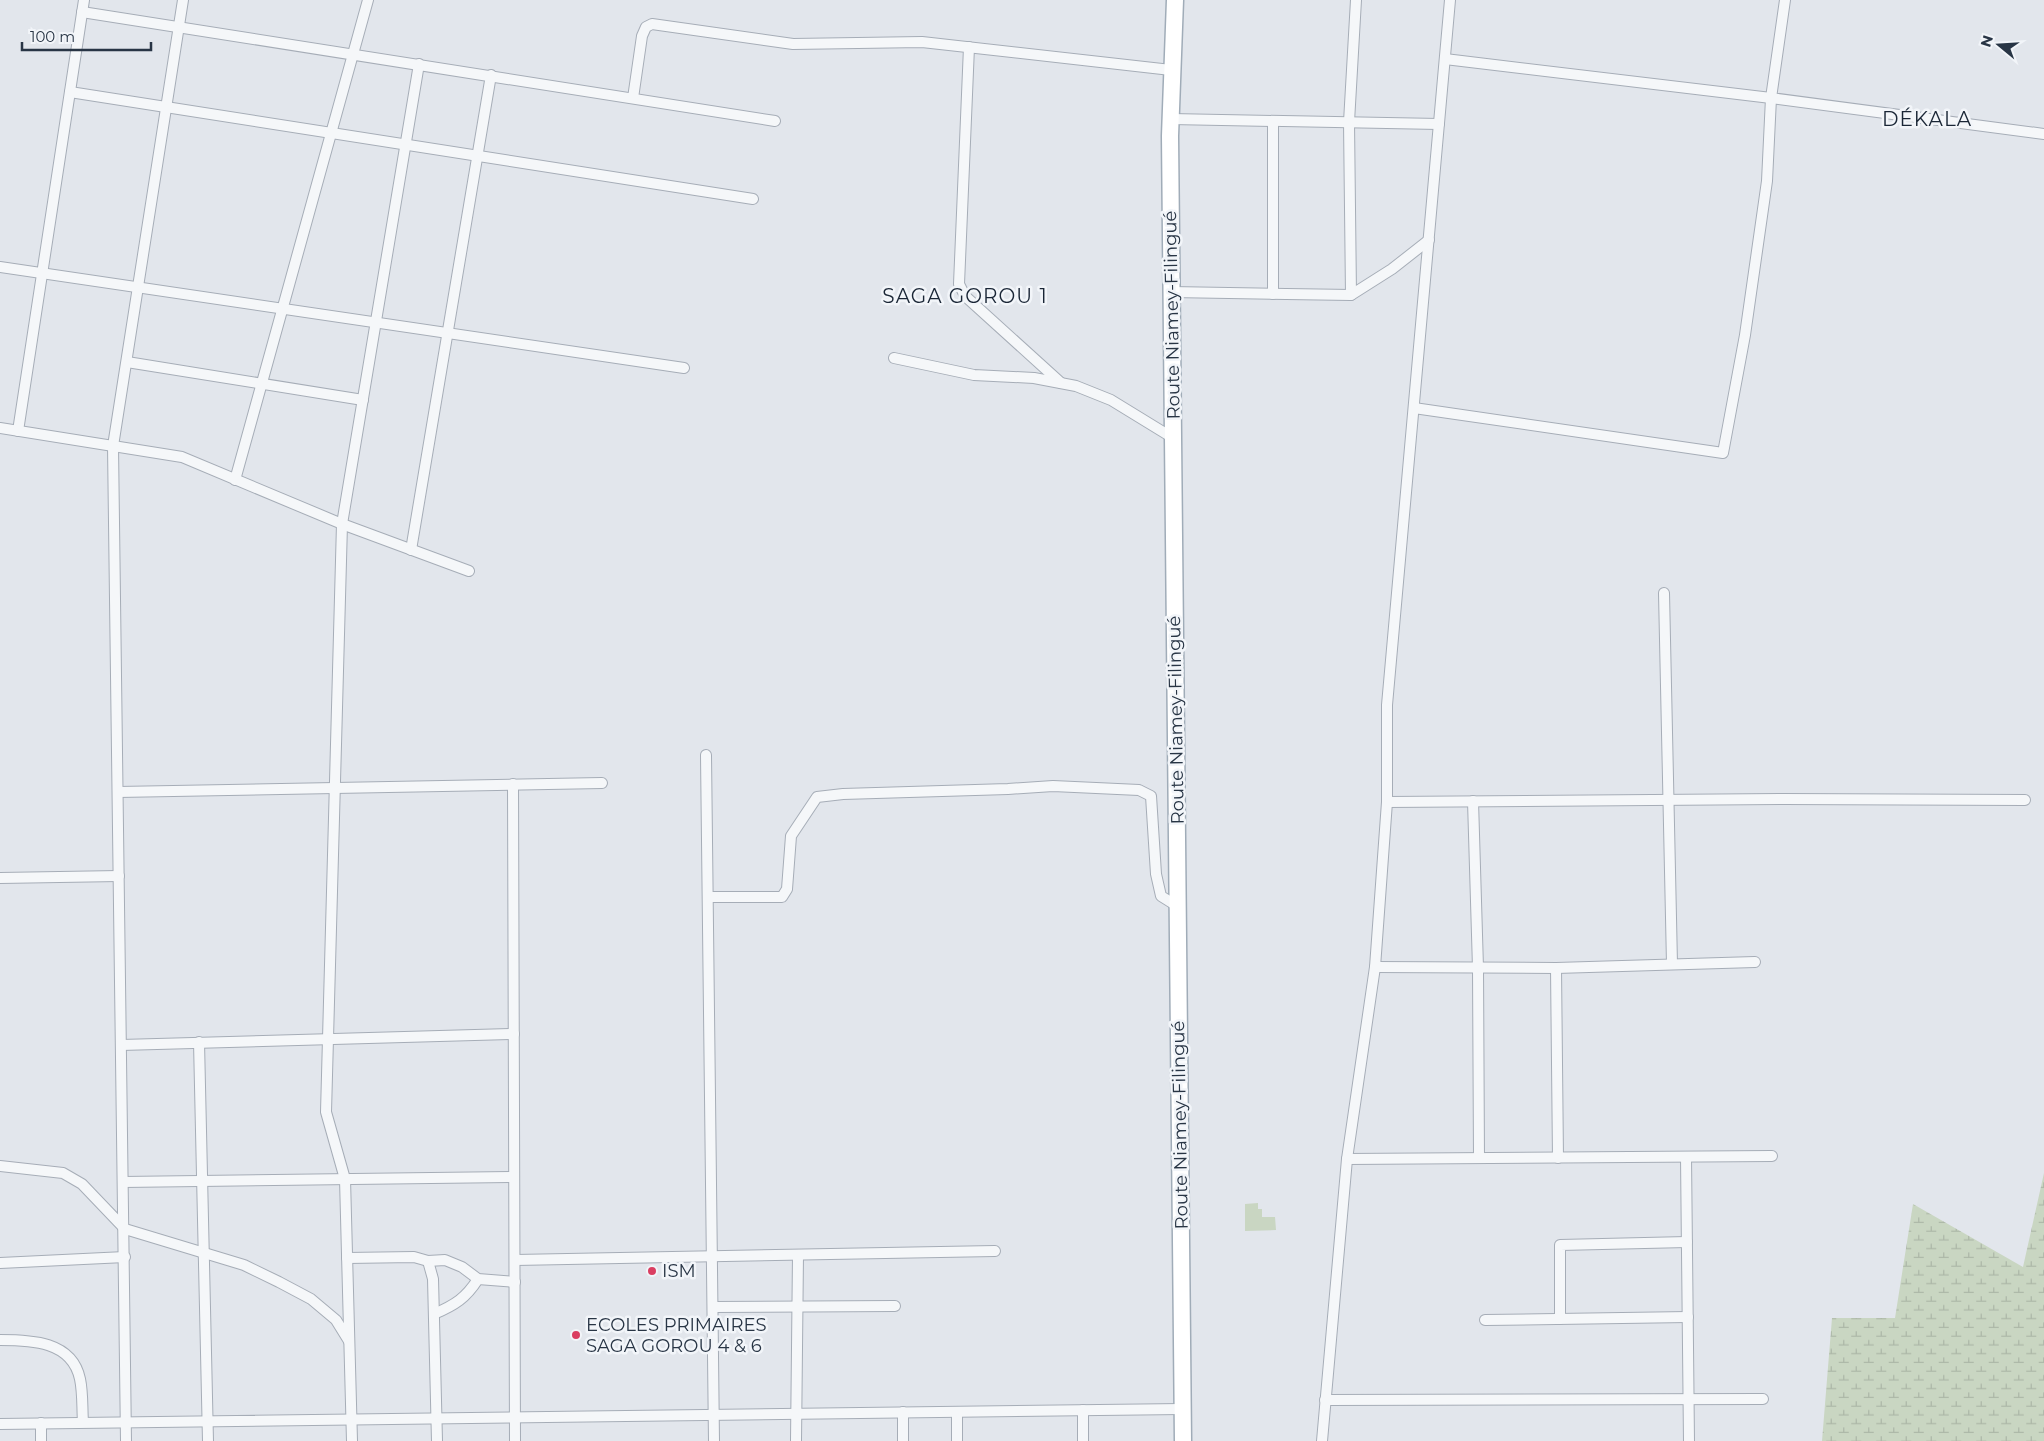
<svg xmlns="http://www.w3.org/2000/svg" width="2044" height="1441" viewBox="0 0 2044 1441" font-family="Montserrat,sans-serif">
<defs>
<pattern id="wetland-marsh" width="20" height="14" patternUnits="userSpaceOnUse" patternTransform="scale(1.25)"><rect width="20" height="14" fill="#c9d6c2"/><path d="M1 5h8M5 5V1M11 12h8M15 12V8" fill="none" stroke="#adb8a8"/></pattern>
</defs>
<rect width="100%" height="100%" fill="#e2e6ec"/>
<!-- green -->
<path fill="#c9d6c2" d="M1258,1203V1209H1262V1217H1275L1276,1230L1245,1231V1204Z"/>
<!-- wetland -->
<path fill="url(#wetland-marsh)" d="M2044,1173V1441H1822L1832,1318H1895L1913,1204L2023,1267Z"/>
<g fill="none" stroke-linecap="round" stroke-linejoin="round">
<!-- minor casing -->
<g stroke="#a6adb7" stroke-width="12">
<g id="minor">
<path d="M82,12L775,121"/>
<path d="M969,47L959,284L965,296L1061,383"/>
<path d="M1445,59L1771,98L2044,134"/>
<path d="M70,92L753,199"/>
<path d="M633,98L642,36L646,27L652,24L793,44L922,42L1171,70"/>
<path d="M1171,119L1439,124"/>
<path d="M0,267L684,368"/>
<path d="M1171,292L1351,295L1392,269L1429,240"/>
<path d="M1273,294V121"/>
<path d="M1351,295L1349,122L1356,0"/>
<path d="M894,358L974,375L1034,378L1076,386L1111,400L1173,438"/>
<path d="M127,362L363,400"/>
<path d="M1414,408L1723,453L1745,335L1767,181L1771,98L1785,0"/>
<path d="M0,428L182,457L342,524L469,571"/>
<path d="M18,431L84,0"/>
<path d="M235,480L368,0"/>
<path d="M411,550L491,75"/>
<path d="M1664,593L1672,964"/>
<path d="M706,755L714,1441"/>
<path d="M513,784L515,1441"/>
<path d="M118,792L602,783"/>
<path d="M1473,801L1478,968L1479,1158"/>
<path d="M1387,802L1784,799L2025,800"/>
<path d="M0,878L119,876"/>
<path d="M708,897H782L787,889L791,836L817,797L843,794L1008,789L1053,786L1139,790L1151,796L1156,874L1161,896L1177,906"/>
<path d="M1375,967L1556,968L1755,962"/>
<path d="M1556,968L1558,1158"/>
<path d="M199,1042L208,1441"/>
<path d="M121,1045L514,1034"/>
<path d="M1686,1157L1689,1441"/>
<path d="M1347,1159L1772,1156"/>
<path d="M0,1166L63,1173L82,1184L125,1229L244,1265L279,1282L311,1299L336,1320L349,1341"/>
<path d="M123,1182L514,1177"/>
<path d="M347,1258L414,1257L428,1261L445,1260L462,1267L478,1279L515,1282"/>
<path d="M515,1260L995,1251"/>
<path d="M428,1261L433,1279L437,1441"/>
<path d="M0,1263L125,1257"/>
<path d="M713,1307L895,1306"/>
<path d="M434,1314C455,1305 466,1298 478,1279"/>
<path d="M1560,1319V1245L1687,1242"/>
<path d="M1485,1320L1688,1317"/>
<path d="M0,1340C31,1340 72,1341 80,1379C83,1393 82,1408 83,1422"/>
<path d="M1325,1400L1763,1399"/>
<path d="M1083,1410V1441"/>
<path d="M903,1412V1441"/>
<path d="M957,1412V1441"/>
<path d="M41,1423V1441"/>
<path d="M0,1424L1182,1409"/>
<path d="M126,1441L113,446L183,0"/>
<path d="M352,1441L345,1179L326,1112L342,524L419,64"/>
<path d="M796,1441L798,1255"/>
<path d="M1322,1441L1347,1159L1375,967L1387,802V705L1450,0"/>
</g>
</g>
<!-- primary casing -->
<g stroke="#a0acb8" stroke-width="19">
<path id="primary" d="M1175,0L1170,136L1183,1441"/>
</g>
<!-- minor -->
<use href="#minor" stroke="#f5f7f9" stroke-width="10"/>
<!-- primary -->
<use href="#primary" stroke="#fff" stroke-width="16"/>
</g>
<!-- markers -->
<g fill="#da3e61" stroke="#f2f5f9" stroke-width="2">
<circle cx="652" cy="1271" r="5"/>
<circle cx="576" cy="1335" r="5"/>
</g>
<g text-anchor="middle" stroke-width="5" stroke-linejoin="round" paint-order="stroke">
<!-- street labels -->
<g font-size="18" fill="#283545" stroke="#f2f5f9">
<text transform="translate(1172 315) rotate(-91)" y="6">Route Niamey-Filingué</text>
<text transform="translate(1176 720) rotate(-91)" y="6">Route Niamey-Filingué</text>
<text transform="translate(1180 1125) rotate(-91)" y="6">Route Niamey-Filingué</text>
</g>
<!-- poi labels -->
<g font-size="18" fill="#283545" stroke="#f2f5f9" text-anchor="start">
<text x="662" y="1277">ISM</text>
<text x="586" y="1331">ECOLES PRIMAIRES<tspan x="586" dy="21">SAGA GOROU 4 &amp; 6</tspan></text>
</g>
<!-- quarter labels -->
<g font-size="20" letter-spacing="1" fill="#1a2636" stroke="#f2f5f9">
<text x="1927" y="126">DÉKALA</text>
<text x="965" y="303">SAGA GOROU 1</text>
</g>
</g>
<!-- north arrow -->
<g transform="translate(1999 45) rotate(288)" stroke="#f2f5f9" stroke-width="4" paint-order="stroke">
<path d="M0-4L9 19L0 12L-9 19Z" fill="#283545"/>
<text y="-8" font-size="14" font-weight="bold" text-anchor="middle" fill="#283545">N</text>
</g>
<!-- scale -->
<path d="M22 42v8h129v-8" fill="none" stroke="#283545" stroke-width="2.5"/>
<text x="30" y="42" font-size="15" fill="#283545" stroke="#f2f5f9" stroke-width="4" paint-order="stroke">100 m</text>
</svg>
